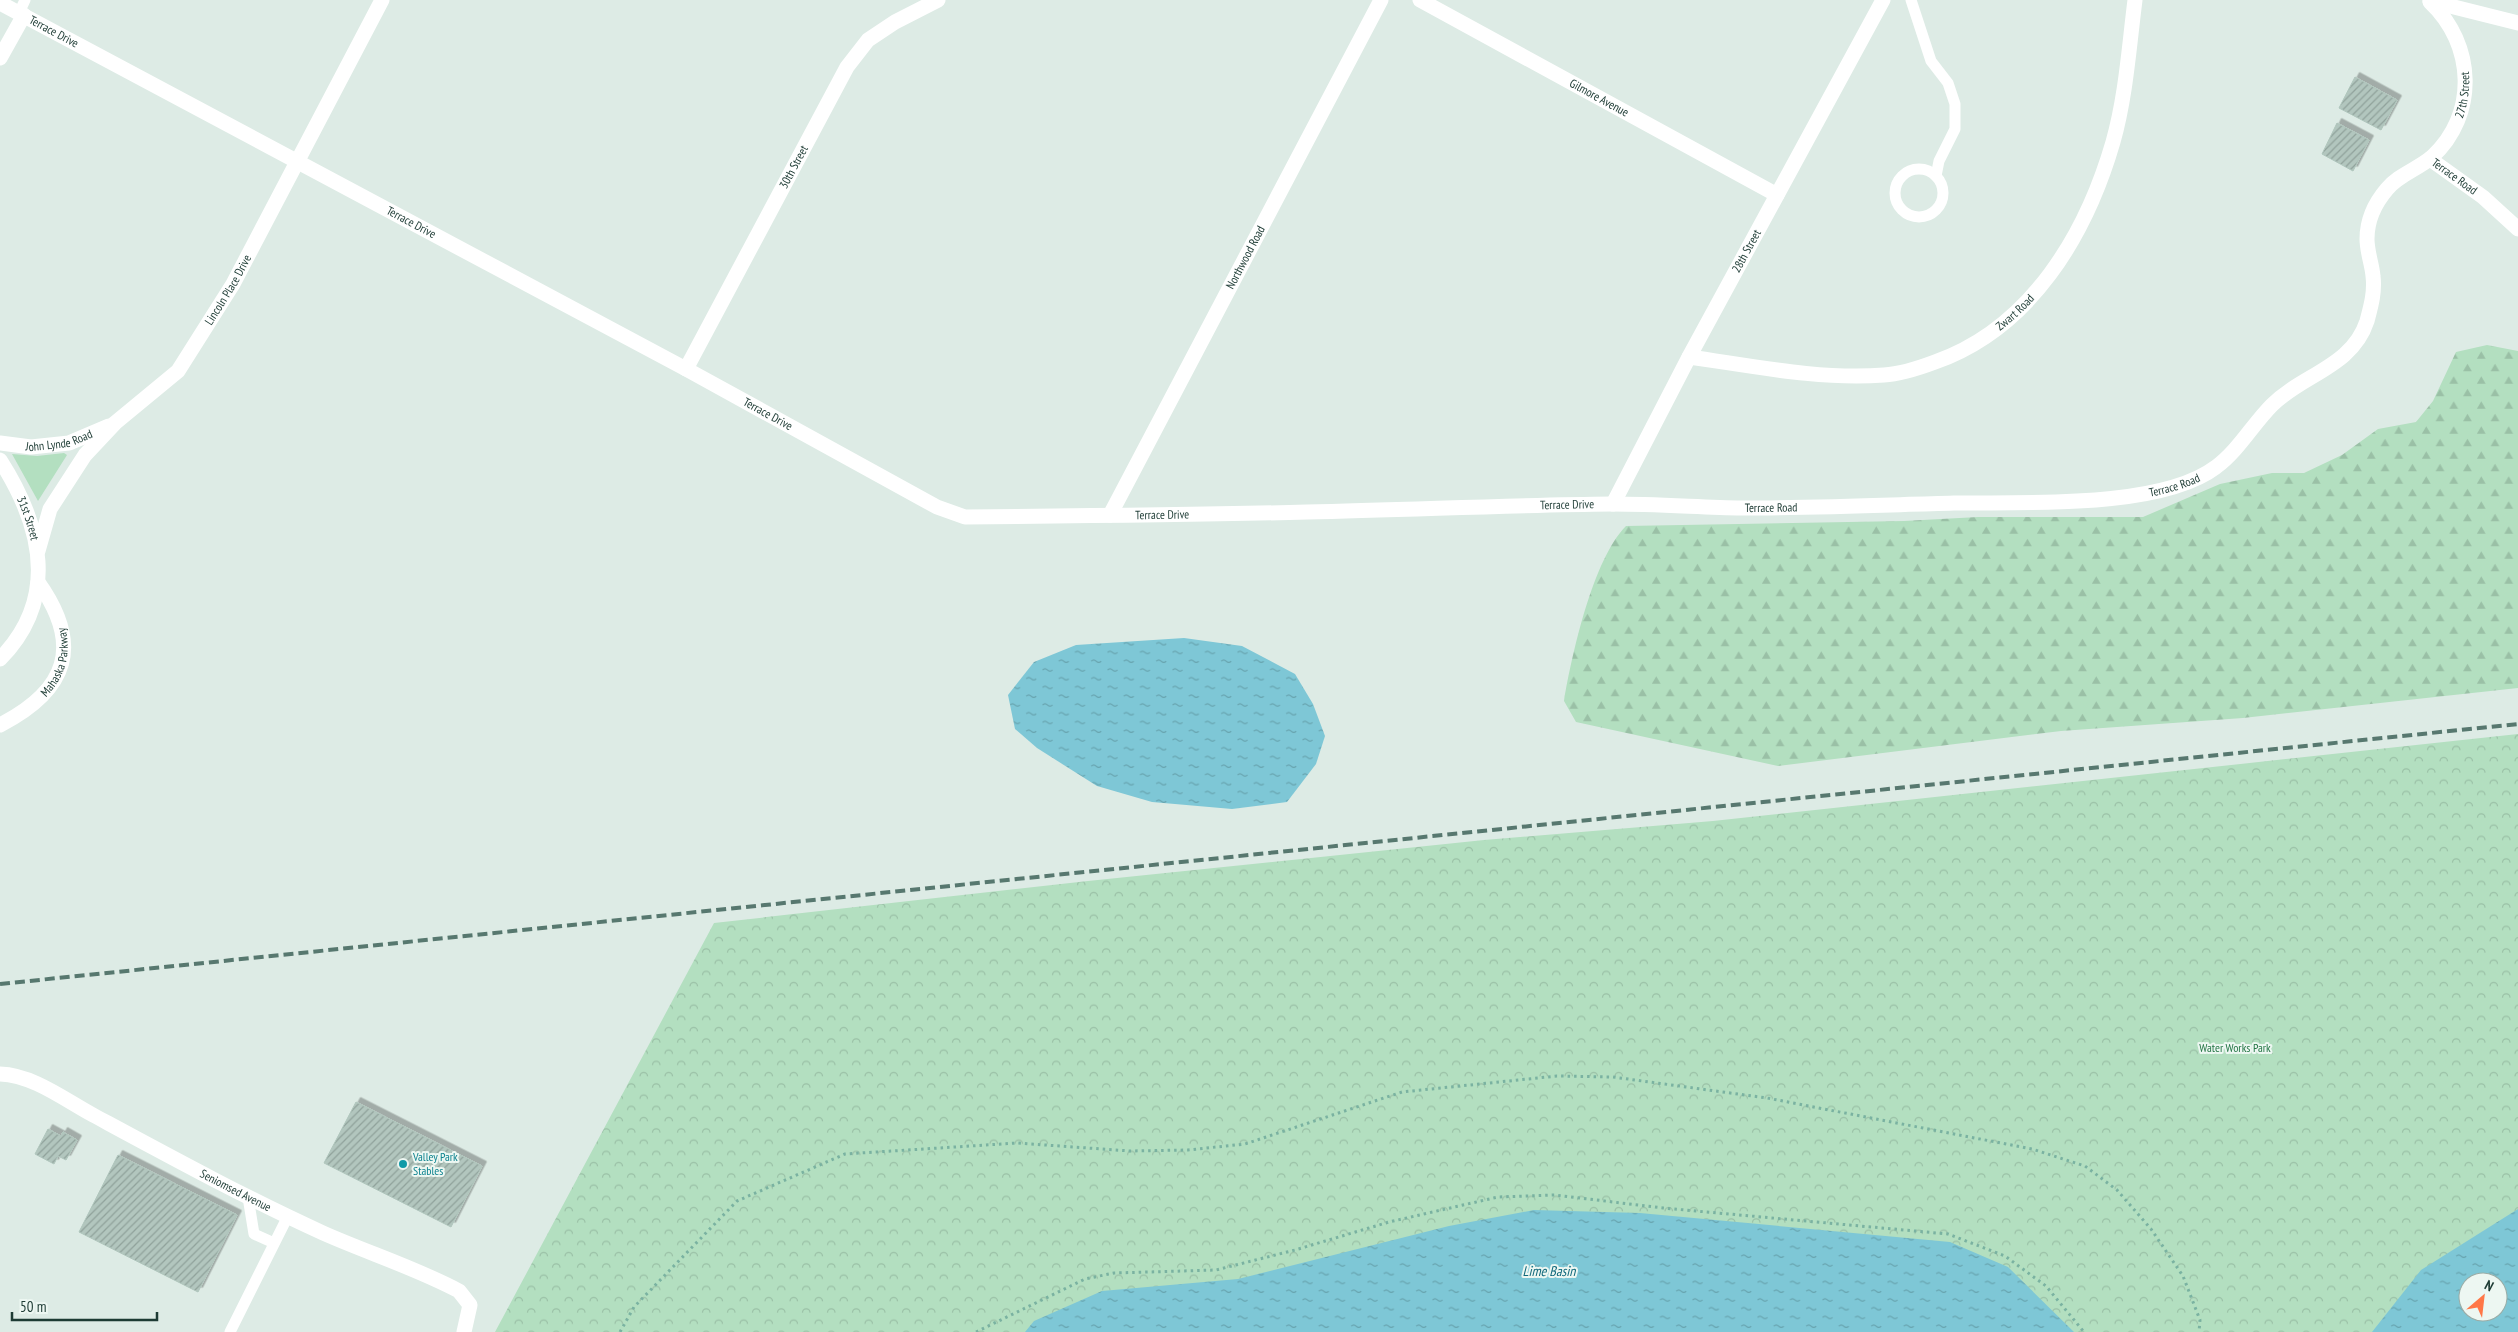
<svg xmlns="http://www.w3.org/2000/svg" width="2518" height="1332" viewBox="0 0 2518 1332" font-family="'PT Sans Narrow',sans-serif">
<defs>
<pattern id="forest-firs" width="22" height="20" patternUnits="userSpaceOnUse" patternTransform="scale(1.25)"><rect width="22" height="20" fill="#b3dfc0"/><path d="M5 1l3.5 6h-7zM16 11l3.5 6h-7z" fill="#9ac0a6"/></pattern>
<pattern id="park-crowns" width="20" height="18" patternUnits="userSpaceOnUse" patternTransform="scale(1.25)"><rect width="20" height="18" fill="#b3dfc0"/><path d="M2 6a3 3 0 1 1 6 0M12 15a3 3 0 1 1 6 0" fill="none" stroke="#9ac0a6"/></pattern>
<pattern id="water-ripples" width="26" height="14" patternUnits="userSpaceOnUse" patternTransform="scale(1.25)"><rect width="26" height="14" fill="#7ec7d6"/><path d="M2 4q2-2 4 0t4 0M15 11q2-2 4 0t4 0" fill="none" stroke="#67a3ae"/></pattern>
<pattern id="building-hatch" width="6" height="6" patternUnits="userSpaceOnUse" patternTransform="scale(1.25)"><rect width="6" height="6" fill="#b2c6be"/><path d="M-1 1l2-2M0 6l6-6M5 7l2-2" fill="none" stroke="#90a29b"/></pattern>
<filter id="shadow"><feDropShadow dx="4.5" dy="-4.5" stdDeviation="0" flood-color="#0004"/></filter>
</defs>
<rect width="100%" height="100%" fill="#ddebe5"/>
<!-- forest -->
<path fill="url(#forest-firs)" d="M2487,345L2518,351V688L2243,718L2061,731L1778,766L1576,722L1564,701C1572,654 1593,559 1626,526L1904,521L1978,517H2143L2220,484L2272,473H2304L2342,455L2378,429L2416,422L2433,401L2456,352Z"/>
<!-- park -->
<path fill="url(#park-crowns)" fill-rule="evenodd" d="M2518,734V1332H495L714,923L1088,881L1484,840L1713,821ZM2468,1282H2498V1312H2468Z"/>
<!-- garden -->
<path fill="#b3dfc0" d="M64,453L67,455L38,501L12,454L37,456Z"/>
<!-- water -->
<g fill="url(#water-ripples)" fill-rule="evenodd">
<path d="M1184,638L1242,646L1295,674L1313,704L1325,736L1316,764L1287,802L1232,809L1152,802L1097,786L1037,748L1015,729L1008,695L1034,662L1076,645Z"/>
<path d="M2518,1209V1332H2372L2421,1270ZM2468,1282H2498V1312H2468Z"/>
<path d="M1534,1210L1640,1213L1950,1242L2008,1267L2074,1332H1025L1034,1321L1102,1291L1238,1279L1449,1226Z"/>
</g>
<!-- building -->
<g fill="url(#building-hatch)" stroke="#afc5bc" filter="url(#shadow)">
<path d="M2355,77L2397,100L2381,130L2339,108Z"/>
<path d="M2337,123L2369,140L2353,171L2322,154Z"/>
<path d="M356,1102L482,1166L451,1227L324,1163Z"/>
<path d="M48,1129L61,1136L63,1132L77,1140L66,1160L58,1156L54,1164L35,1154Z"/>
<path d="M118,1155L237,1215L198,1292L79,1232Z"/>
</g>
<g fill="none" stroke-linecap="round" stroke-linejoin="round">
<!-- path -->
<g stroke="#7ab2a1" stroke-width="3" stroke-dasharray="2.5 4" stroke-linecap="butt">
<path d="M620,1332L634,1307L737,1201L845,1154L1017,1143L1130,1151L1188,1150L1245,1144L1402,1092L1557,1076L1613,1077L1767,1098L2032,1149L2085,1166L2117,1190L2151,1229L2183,1276L2200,1320L2199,1332"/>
<path d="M976,1332L1085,1279L1114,1273L1216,1270L1295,1250L1389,1222L1498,1197L1555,1195L1663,1208L1948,1234L2005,1256L2046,1286L2084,1332"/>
</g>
<!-- service -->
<g stroke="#fff" stroke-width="11">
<path d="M1911,0L1931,61L1948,83L1955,104V129L1939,161L1936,176"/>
<path d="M19,13L25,0"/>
<circle cx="1919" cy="193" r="24"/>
<path d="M248,1197L254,1234L274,1243"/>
<path d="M230,1332L288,1216"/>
</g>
<!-- minor -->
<g stroke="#fff" stroke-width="15">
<path id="s1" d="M1420,0L1777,195"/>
<path d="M2430,1L2518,23"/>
<path id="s2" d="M0,3L686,369L937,507L965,517C1079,516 1193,515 1307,512C1409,510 1510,505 1612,504C1655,504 1698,507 1742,508C1812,508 1883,505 1954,503C2024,502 2161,509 2216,467C2238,451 2253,424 2272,405C2303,374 2352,367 2367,321C2371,306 2375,292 2373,276C2372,264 2367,252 2367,239C2367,221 2375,203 2387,189C2398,175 2418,169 2432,157C2478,115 2475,44 2430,2"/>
<path d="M0,58L24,15"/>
<path id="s3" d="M2430,159L2483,197L2518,229"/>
<path id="s4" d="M1689,357C1753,366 1820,380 1884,375C1902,374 1919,368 1935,362C2031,328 2086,235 2113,142C2126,96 2129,47 2135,0"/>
<path id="s5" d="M686,369L847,67L868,40L895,22L938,0"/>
<path id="s6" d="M0,443L31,447L69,443L109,426"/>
<path id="s7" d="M0,460C41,524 60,598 0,659"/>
<path id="s8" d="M1613,504L1689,357L1883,0"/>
<path id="s9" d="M1110,515L1381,0"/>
<path id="s10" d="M38,551L50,509L85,455L115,423L178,371L233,284L382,0"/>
<path id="s11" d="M0,725C68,690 83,645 38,582"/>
<path id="s12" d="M0,1074C33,1075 65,1100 93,1115C169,1156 244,1197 323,1233C368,1253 416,1268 459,1291L470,1305L464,1332"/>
</g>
<!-- rail -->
<path stroke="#57786f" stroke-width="4" stroke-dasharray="10 5" stroke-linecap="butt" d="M0,984L2518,724"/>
</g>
<!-- markers -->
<circle fill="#0f9aa8" stroke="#edf7f2" stroke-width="2" cx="403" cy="1164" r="5"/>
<g text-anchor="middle" stroke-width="4" stroke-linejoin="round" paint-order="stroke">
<!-- street labels -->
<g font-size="12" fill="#1d3b34" stroke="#edf7f2">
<text dy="4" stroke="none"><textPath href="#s2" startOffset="61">Terrace Drive</textPath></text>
<text dy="4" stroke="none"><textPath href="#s2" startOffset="2829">27th Street</textPath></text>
<text dy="4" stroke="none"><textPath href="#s1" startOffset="204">Gilmore Avenue</textPath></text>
<text dy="4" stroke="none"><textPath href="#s5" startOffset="229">30th Street</textPath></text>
<text dy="4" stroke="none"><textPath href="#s3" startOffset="30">Terrace Road</textPath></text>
<text dy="4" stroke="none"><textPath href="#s2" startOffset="466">Terrace Drive</textPath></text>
<text dy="4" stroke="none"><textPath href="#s8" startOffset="286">28th Street</textPath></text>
<text dy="4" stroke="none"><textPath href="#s9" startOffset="291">Northwood Road</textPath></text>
<text dy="4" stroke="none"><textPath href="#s10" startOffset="329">Lincoln Place Drive</textPath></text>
<text dy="4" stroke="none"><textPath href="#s4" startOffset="344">Zwart Road</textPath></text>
<text dy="4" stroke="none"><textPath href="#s2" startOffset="871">Terrace Drive</textPath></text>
<text dy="4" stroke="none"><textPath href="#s6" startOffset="60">John Lynde Road</textPath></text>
<text dy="4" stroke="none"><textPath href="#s2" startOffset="2305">Terrace Road</textPath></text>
<text dy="4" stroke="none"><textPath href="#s2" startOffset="1696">Terrace Drive</textPath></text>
<text dy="4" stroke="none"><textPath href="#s2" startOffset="1900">Terrace Road</textPath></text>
<text dy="4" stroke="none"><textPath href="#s2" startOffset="1291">Terrace Drive</textPath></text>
<text dy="4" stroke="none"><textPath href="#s7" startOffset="65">31st Street</textPath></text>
<text dy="4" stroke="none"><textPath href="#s11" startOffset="89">Mahaska Parkway</textPath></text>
<text dy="4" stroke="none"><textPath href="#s12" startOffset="264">Seniomsed Avenue</textPath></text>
</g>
<!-- park labels -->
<g font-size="12" fill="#247645" stroke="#edf7f2">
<text x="2235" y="1052">Water Works Park</text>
</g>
<!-- culture labels -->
<g font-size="12" fill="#0d838f" stroke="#edf7f2" text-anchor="start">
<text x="413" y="1161">Valley Park<tspan x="413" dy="14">Stables</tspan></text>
</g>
<!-- water labels -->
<g font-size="14" font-style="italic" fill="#12697c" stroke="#edf7f2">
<text x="1549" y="1276">Lime Basin</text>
</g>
</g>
<!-- north arrow -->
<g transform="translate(2483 1297) rotate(28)"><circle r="24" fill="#edf7f2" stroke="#9aaca6"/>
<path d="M0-4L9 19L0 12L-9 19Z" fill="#ff7747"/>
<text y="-8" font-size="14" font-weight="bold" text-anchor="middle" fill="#1d3b34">N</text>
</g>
<!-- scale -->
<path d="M12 1312v8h145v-8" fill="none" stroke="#1d3b34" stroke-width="2.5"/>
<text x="20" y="1312" font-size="15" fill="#1d3b34" stroke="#edf7f2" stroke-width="4" paint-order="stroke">50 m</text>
</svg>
